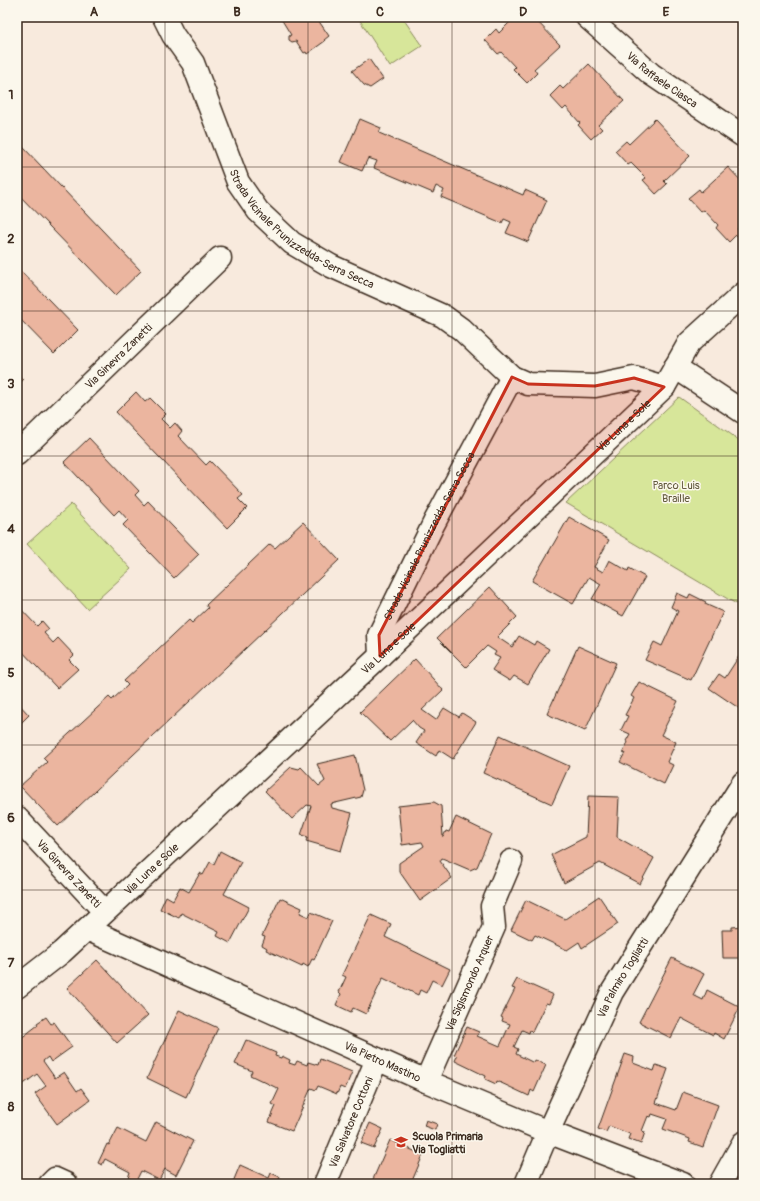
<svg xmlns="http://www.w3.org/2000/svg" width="760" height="1201" viewBox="0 0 760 1201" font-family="Pangolin,sans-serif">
<rect width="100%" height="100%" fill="#f8eadd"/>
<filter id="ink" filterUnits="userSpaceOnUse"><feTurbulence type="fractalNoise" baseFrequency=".025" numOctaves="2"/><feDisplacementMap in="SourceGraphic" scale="8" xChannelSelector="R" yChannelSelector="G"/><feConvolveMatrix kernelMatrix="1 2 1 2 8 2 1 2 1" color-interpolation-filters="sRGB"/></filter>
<g filter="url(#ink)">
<!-- green -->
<g fill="#d7e69a" stroke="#89885c">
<path d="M362,17H402L422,46L390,67L359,19Z"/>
<path d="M679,397L743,443V608L566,503Z"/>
<path d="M71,504L131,569L87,609L27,544Z"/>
</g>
<!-- building -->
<g fill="#ebb59f" stroke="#3b2a1e">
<path d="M280,17H316L329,36L324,40L325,41L307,54L306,52L304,53L296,41L292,42L289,40V36L291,35Z"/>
<path d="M515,17H533L560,45L534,69L537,73L527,83L513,69L515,67L501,52L498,54L485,40L496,29L499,33Z"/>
<path d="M369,59L383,79L370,88L364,85L352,71Z"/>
<path d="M589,64L624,101L598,125L602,129L591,139L578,125L580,123L566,107L563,110L550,96L560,86L563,89Z"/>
<path d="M360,119L381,128L379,133L523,195L525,190L547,200L528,242L506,233L511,222L504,219L502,223L441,197L444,190L436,186L433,193L374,168L377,161L368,158L362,171L341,162Z"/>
<path d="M655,119L690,156L664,181L667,184L656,194L643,180L646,178L631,163L628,165L615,151L626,141L629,144Z"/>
<path d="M23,147L141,271L116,295L17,193V153Z"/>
<path d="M728,167L743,183V223L737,229L740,231L729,242L716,228L718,225L704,210L701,212L688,198L699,189L701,192Z"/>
<path d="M17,267L78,330L54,354L17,316Z"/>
<path d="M17,373L23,380L17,386Z"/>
<path d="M136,392L145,402L150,398L166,414L161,419L170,428L175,423L182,431L178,436L206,465L210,461L243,495L238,499L247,508L227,528L116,412Z"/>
<path d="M89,438L139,491L135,495L144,505L148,501L199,554L174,578L123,525L128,520L119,510L114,515L64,462Z"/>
<path d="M569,517L609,540L594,567L603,572L609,560L628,571L629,568L645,577L623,616L592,599L601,584L589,577L573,604L532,581Z"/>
<path d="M303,522L339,560L58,826L20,786L47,762L43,758L109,697L112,700L128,685L124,681L189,620L192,623L208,608L206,605L270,544L275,548Z"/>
<path d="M490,587L517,617L497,637L512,647L519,636L534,645L536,641L549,649L528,684L514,676L510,681L492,670L500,658L494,655L496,652L487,646L466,667L437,638Z"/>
<path d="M677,593L688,598L690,594L706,602L705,604L723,612L691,680L645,660L654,642L662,646L678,611L671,607Z"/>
<path d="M17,605L37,626L42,621L49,629L44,633L53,643L58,638L74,655L69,660L78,669L57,688L17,646Z"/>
<path d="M578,646L616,663L585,731L547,714Z"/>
<path d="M743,650V711L709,688L719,674L725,678Z"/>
<path d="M415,659L443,690L422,710L436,720L444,708L459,717L462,713L476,722L453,759L439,750L436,756L416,743L424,731L419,728L412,720L390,741L360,712Z"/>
<path d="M639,682L678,701L661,735L676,742L667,762L673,765L664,784L620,762L625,753L623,752L628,742L626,741L630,734L621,730L628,716L625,715L634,698L631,696Z"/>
<path d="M17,702L29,715L17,727Z"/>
<path d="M500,735L569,766L552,804L483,773Z"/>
<path d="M355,755L363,790L361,797L331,804L332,808L352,813L341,851L306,841L308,837L301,835L311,806L307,805L292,819L265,791L291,767L299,769L301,767L319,786L325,781L317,764Z"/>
<path d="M588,796L619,797L617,837L654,858L640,884L600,863L564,883L551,855L586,837Z"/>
<path d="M434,802L441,806L443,837L446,831L449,832L456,817L491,834L477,867L470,870L442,858L440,861L452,878L420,901L399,871V863L424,846L422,842L402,845L398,806Z"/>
<path d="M220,851L241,862L224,894L249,907L230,943L217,936L219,932L181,913L179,918L160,909L166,896L173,900L180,887L189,892L200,873L203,875L210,862L214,864Z"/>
<path d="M599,896L618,924L582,948L579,942L567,950L535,935L532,940L511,930L526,900L565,919Z"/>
<path d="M280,898L302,908L300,913L309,917L311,912L332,921L314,960L312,959L308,967L303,964L302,967L266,950L267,948L262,945L265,937L262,936Z"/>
<path d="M371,915L391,924L385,937L450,969L442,985L432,980L426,993L420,990L418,995L383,978L366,1014L353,1008L351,1012L336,1005L341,994L339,992L346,977L342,975Z"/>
<path d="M743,926V958H723L722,930H732V927Z"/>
<path d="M672,958L704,974L693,995L703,1000L707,990L740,1007L724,1039L714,1033L713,1035L681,1018L671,1038L639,1022Z"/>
<path d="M97,960L148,1015L117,1043L67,988Z"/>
<path d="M517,979L553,995L549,1004L546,1003L532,1032L530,1030L529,1033L522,1030L514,1047L518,1049L516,1054L534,1063L535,1060L546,1065L534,1092L531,1090L529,1096L497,1081L496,1084L485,1079L486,1076L455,1061L457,1056L454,1055L467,1027L479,1032L477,1036L500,1046L510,1024L502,1021L503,1018L501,1017L515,989L512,988Z"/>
<path d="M179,1010L218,1028L186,1097L147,1078Z"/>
<path d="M46,1017L51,1024L54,1022L72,1047L51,1062L48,1057L43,1061L55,1078L64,1072L77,1091L81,1088L90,1100L57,1124L35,1094L46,1086L37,1074L17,1089V1037L18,1036L20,1039L38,1025L37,1023Z"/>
<path d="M246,1040L276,1053L275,1056L281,1058L282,1056L290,1060L289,1063L295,1065L297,1061L307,1065L308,1062L318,1065L320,1059L352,1072L345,1089L340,1087L337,1094L318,1086L316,1090L311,1088L292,1131L269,1122L276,1106L272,1104L279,1089L250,1075L252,1071L235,1064Z"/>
<path d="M625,1054L634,1057L633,1063L654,1071L656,1065L668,1069L656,1103L676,1110L683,1092L718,1105L703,1147L689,1142L690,1139L663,1129L667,1119L652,1114L651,1117L648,1116L642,1131L645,1132L641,1144L628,1139L630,1134L609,1126L606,1132L598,1129Z"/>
<path d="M426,1120L437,1124L435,1130L424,1126Z"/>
<path d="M156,1122L193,1141L176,1175L165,1169L159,1180L141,1171L137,1179L143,1182L140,1184L128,1178L130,1172L105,1159L102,1165L98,1163L107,1144L109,1145L118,1128L146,1142Z"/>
<path d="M370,1123L383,1129L374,1148L361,1143Z"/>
<path d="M390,1140L423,1155L412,1181L419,1184H371Z"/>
<path d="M240,1165L269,1178L271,1173L280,1177L279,1179L290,1184H238L233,1182Z"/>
</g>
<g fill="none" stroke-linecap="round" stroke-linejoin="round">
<!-- street casing -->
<g stroke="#3b2a1e" stroke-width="25">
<g id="street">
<path id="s1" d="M164,17L173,35L193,63L238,182L258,211L292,243L331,266L443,316L461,329L512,377L528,384L595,386L634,378L664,387"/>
<path id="s2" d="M587,17L651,74L743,136"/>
<path d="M675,367L743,412"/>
<path id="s3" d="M17,454L220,258"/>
<path id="s4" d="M380,656L379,635L434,523L512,377"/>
<path id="s5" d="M17,818L104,911"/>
<path id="s6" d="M87,929L426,1081L548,1132L683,1184"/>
<path id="s7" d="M17,987L62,952L380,656L664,387L689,343L743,294"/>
<path id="s8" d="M426,1081L494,927L492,906L511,861"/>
<path d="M50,1184L55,1179L66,1184"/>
<path id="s9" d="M325,1184L377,1059"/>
<path id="s10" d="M526,1184L548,1132L612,992L743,783"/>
<path d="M720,1184L743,1143"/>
</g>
</g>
<!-- street -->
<use href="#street" stroke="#fbf7ec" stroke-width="22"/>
</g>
</g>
<!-- marked area -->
<path fill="#c8321e" fill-opacity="0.2" stroke="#c8321e" stroke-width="3" stroke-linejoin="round" d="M512,377L528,384L595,386L634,378L664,387L380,656L379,635Z"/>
<!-- grid -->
<path fill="none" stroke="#3b2a1e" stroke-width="1" stroke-opacity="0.55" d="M165,17V1184M308,17V1184M452,17V1184M595,17V1184M17,167H743M17,311H743M17,456H743M17,600H743M17,745H743M17,890H743M17,1034H743"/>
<!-- icons -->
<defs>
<g id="school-bare" transform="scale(1.08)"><path d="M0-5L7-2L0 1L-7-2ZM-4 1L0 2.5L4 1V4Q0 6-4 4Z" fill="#c8321e" stroke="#fbf7ec" stroke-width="2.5" paint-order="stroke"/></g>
</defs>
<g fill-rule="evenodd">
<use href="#school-bare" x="401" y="1142"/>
</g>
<g text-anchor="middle" stroke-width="3" stroke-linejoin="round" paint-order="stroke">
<!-- street labels -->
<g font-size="11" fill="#3b2a1e" stroke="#fbf7ec">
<text dy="4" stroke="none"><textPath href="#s2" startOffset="98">Via Raffaele Ciasca</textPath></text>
<text dy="4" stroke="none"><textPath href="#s1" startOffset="262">Strada Vicinale Prunizzedda-Serra Secca</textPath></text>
<text dy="4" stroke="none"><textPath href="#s3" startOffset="141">Via Ginevra Zanetti</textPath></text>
<text dy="4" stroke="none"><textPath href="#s7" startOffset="827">Via Luna e Sole</textPath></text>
<text dy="4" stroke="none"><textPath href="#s4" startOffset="132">Strada Vicinale Prunizzedda-Serra Secca</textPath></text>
<text dy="4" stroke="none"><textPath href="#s7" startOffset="503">Via Luna e Sole</textPath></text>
<text dy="4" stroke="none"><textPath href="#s7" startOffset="179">Via Luna e Sole</textPath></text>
<text dy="4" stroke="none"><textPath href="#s5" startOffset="76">Via Ginevra Zanetti</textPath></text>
<text dy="4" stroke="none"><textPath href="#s10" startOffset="228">Via Palmiro Togliatti</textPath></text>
<text dy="4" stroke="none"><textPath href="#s8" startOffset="107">Via Sigismondo Arquer</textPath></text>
<text dy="4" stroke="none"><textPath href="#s6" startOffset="324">Via Pietro Mastino</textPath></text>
<text dy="4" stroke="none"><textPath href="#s9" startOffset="67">Via Salvatore Cottoni</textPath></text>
</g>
<!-- park labels -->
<g font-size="11" fill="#62593d" stroke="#fbf7ec">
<text x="676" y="489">Parco Luis<tspan x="676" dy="13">Braille</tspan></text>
</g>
<!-- poi labels -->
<g font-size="11" font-weight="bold" fill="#3b2a1e" stroke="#fbf7ec" text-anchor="start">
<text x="412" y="1140">Scuola Primaria<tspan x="412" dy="13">Via Togliatti</tspan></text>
</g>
</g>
<!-- margin -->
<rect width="760" height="1201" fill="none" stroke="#fbf7ec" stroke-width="44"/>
<rect x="22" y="22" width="716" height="1157" fill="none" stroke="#3b2a1e" stroke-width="1.5"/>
<g font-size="13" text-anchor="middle" font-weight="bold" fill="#3b2a1e">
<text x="94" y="16">A</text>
<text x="237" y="16">B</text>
<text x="380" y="16">C</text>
<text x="523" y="16">D</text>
<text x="666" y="16">E</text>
<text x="11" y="99">1</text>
<text x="11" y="243">2</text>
<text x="11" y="388">3</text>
<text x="11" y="533">4</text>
<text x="11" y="677">5</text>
<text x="11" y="822">6</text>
<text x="11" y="967">7</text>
<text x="11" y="1111">8</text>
</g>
</svg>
